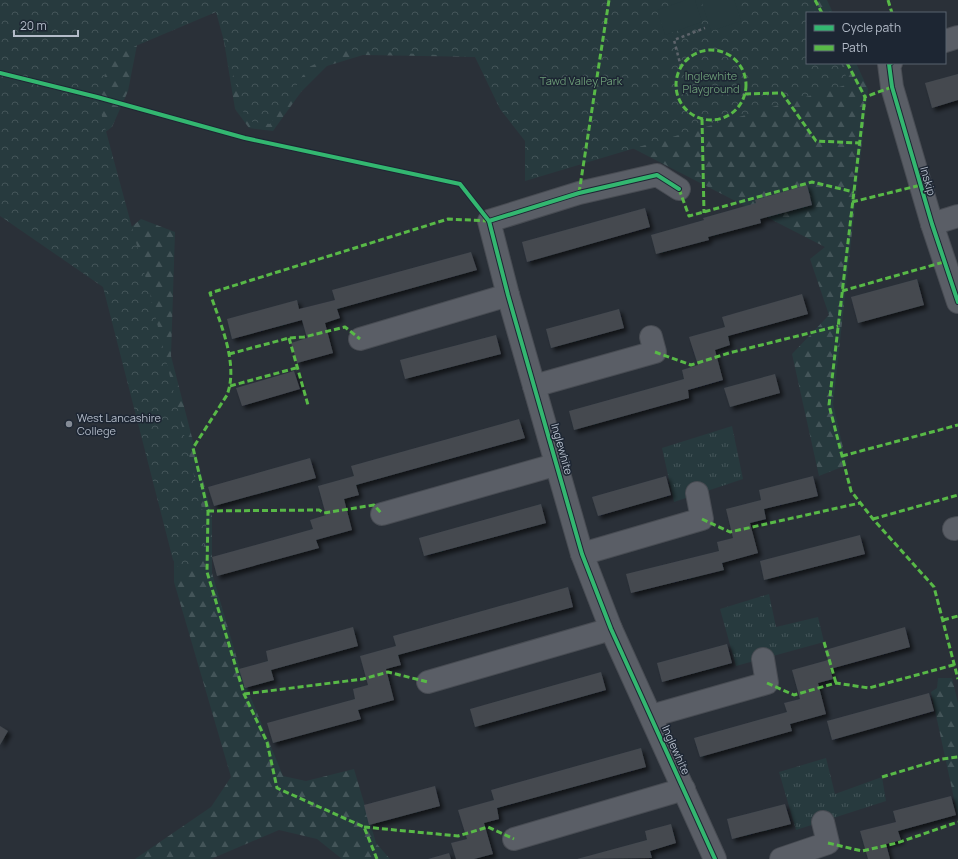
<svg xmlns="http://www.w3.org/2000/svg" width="958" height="859" viewBox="0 0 958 859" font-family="Manrope,sans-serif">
<defs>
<pattern id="grass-tufts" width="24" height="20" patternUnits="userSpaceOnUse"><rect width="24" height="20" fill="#273a3e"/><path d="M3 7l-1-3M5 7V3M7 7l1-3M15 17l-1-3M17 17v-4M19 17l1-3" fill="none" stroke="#445559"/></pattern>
<pattern id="forest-firs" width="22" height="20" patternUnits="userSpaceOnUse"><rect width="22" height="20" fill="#273a3e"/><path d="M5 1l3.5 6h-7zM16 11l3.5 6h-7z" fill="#445559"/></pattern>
<pattern id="park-crowns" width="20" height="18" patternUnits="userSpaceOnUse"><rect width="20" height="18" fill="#273a3e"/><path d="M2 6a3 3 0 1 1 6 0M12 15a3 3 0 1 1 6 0" fill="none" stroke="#445559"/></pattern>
<filter id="shadow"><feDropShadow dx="3.5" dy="3.5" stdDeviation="2" flood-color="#0009"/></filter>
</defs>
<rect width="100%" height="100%" fill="#2a3038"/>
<!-- grass -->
<g fill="url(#grass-tufts)">
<path d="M732,426L743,479L674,502L662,448Z"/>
<path d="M769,594L776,627L818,617L824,642L736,666L720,609Z"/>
<path d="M826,758L835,794L882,777L886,801L796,830L779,772Z"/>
</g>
<!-- forest -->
<g fill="url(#forest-firs)">
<path d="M166,0H827L833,13H807V63H856L868,89L833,404L847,465L819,476L792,354L829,315L810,259L825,247L570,116L481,57L363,55L327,66L301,92L273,131L249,128L235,109L219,11L138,40L128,91L112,127L69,160L107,247L141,219L175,232L171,356L212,515V573L242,676L283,776L306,781L354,769L376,843L390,859H342L317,839L279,830L211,859H135L211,807L231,777L174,582V543L106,288L0,111Z"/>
<path d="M938,678H952L958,703V817L931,692L937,688Z"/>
</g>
<!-- park -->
<path fill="url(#park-crowns)" d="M0,0H816L821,13H807V63H841L849,84L525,181V141L500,109L475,57L344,50L309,67L270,124L246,121L216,12L112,56L97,98L149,290L206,525L202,564L182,572L173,560L103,287L0,216Z"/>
<!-- pitch -->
<g fill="#273a3e">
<path d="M686,0H695L702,22L665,35L657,10Z"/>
<path d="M701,0H734L741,21L711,31Z"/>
</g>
<!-- building -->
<g fill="#444950" filter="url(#shadow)">
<path d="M958,74V100L932,108L925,83Z"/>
<path d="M807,185L812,205L760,219L761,223L708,237L709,240L656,254L651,235L704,220L703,218L756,203L755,200Z"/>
<path d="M645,208L650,227L527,262L522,242Z"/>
<path d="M471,252L477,270L337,309L340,318L325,323L333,353L297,363L291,343L307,338L302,320L232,339L227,319L297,300L299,309L335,300L332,290Z"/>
<path d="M917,279L924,305L858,323L851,297Z"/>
<path d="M802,294L808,314L728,336L730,345L715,350L723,380L688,390L689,398L574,430L569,411L684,379L682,370L698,365L689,337L725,327L722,317Z"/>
<path d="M619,309L624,328L551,348L546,329Z"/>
<path d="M496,335L501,354L405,379L400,360Z"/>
<path d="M294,371L300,389L242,406L236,388Z"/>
<path d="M775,374L780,393L730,407L724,388Z"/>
<path d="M519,419L525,438L356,485L359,495L344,499L352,530L316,540L319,548L217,576L212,557L313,529L310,520L326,515L318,486L354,476L351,466Z"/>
<path d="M310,458L316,478L214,506L208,487Z"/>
<path d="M666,476L671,495L598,516L592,497Z"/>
<path d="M813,476L818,496L764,509L766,519L750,523L758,553L722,563L724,570L631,593L626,574L719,551L717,542L733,538L726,509L761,500L759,490Z"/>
<path d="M541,504L546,523L424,556L419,538Z"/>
<path d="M860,535L865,554L764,580L760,561Z"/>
<path d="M568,587L573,607L398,655L401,665L386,669L394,700L358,710L361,719L273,743L267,723L355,699L353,689L368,685L360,656L396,646L393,636Z"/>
<path d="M353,627L358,646L271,670L274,680L245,688L239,669L268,661L266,651Z"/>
<path d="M905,627L910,647L830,669L833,679L818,683L826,714L790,724L792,731L700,757L694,738L787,712L784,703L800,699L792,670L828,660L825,650Z"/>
<path d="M727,644L732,663L662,682L657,663Z"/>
<path d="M601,672L606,690L475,727L470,709Z"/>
<path d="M929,693L934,711L832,740L827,721Z"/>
<path d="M0,726L8,731L0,745Z"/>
<path d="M641,748L646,767L497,808L499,819L484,823L493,854L474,859H456L451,843L467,839L458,810L494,800L491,790Z"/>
<path d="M435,786L440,806L369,825L364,805Z"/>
<path d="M951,796L956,815L898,831L901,840L886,844L890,859H868L860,831L896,822L893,811Z"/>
<path d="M785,804L791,824L732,839L727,819Z"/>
<path d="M671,824L676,843L650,851L652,858L577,859L647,840L645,831Z"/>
<path d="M449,853L451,859H428Z"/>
</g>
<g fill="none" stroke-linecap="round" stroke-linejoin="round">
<!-- minor casing -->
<g stroke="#484c53" stroke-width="24">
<g id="minor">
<path d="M945,41L958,37"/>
<path d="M891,63L889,64L892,87L932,224L958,302"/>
<path d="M679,189L657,175L579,193L489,221L508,295L582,554L611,629L715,859"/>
<path d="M932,224L958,216"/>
<path d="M360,339L508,295"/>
<path d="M534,386L655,352L651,337"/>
<path d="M382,514L558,464"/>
<path d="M954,529L958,528"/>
<path d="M582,554L702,519L697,493"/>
<path d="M428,682L611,629"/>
<path d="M651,716L767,683L763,659"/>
<path d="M514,839L684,789"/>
<path d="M781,859L828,843L823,822"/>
</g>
</g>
<!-- path -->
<path stroke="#5d636a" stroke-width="2.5" stroke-dasharray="3 3" stroke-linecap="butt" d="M681,67L674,40L705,28"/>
<!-- minor -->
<use href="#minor" stroke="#5a5e66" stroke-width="22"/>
<!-- quiet -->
<g stroke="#58b947" stroke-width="3" stroke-dasharray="6 3" stroke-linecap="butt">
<path d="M815,0L822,13"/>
<path d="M888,0L892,13"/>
<circle cx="711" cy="85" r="35"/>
<path d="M847,63L865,97"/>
<path d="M892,87L865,97L829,405L851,491L873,519L934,587L958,679"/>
<path d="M745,94L782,93L816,141L859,143"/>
<path d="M702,119L704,213"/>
<path d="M679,189L689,216L812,182L854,192"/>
<path d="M579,193L609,0"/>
<path d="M852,202L921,185"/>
<path d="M842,291L944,262"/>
<path d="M289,338L308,405"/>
<path d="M655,352L691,365L729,353L838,326"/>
<path d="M229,354L289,338L304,337L345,327L360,339"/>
<path d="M230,386L296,368"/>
<path d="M842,456L958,425"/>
<path d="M208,511L319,510L324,513L374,505L382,514"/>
<path d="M702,519L730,532L860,503"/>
<path d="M873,519L958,495"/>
<path d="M943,620L958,616"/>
<path d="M824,642L836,683"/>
<path d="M767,683L794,695L836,683L869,688L957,664"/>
<path d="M244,694L363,679L388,672L428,682"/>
<path d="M882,777L942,759L958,757"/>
<path d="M364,827L458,836L488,827L514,839"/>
<path d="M828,843L862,851L897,843L958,822"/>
<path d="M377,859L364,827L277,788L267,742L244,694L207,572L208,511L193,448L227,395C239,364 220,323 210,293L448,219L489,221"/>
</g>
<!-- cycleway casing -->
<g stroke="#1d2633" stroke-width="6">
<g id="cycleway">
<path d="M891,63L889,64L892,87L932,224L958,302"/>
<path d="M0,73L97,97L245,138L460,184L489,221"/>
<path d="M679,189L657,175L579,193L489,221L508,295L582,554L611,629L715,859"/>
</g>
</g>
<!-- cycleway -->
<use href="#cycleway" stroke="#33b770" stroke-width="4"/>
</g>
<!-- markers -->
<circle fill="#848b96" stroke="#1d2633" stroke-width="1.5" cx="69" cy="424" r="4"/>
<g text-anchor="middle" stroke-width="3" stroke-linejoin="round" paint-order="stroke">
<!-- park labels -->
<g font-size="11" fill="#6b9a76" stroke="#1d2633">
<text x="711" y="80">Inglewhite<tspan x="711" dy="13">Playground</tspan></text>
<text x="581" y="85">Tawd Valley Park</text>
</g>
<!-- street labels -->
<g font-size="11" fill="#b4bcc9" stroke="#1d2633">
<text transform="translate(928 181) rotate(74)" y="4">Inskip</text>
<text transform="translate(562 449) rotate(74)" y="4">Inglewhite</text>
<text transform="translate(676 750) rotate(66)" y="4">Inglewhite</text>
</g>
<!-- poi labels -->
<g font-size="11" fill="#b4bcc9" stroke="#1d2633" text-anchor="start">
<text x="77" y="422">West Lancashire<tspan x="77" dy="13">College</tspan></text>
</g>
</g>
<!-- legend -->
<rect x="806" y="12" width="140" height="52" fill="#1d2633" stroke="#59626f"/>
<rect x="814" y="25" width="20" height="6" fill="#33b770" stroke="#59626f"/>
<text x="842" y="32" font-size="12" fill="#b4bcc9">Cycle path</text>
<rect x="814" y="45" width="20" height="6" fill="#58b947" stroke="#59626f"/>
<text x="842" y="52" font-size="12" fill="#b4bcc9">Path</text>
<!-- scale -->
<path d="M14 30v6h64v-6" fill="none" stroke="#b4bcc9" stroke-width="2"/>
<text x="20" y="30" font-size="12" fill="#b4bcc9" stroke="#1d2633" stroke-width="3" paint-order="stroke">20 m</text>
</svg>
